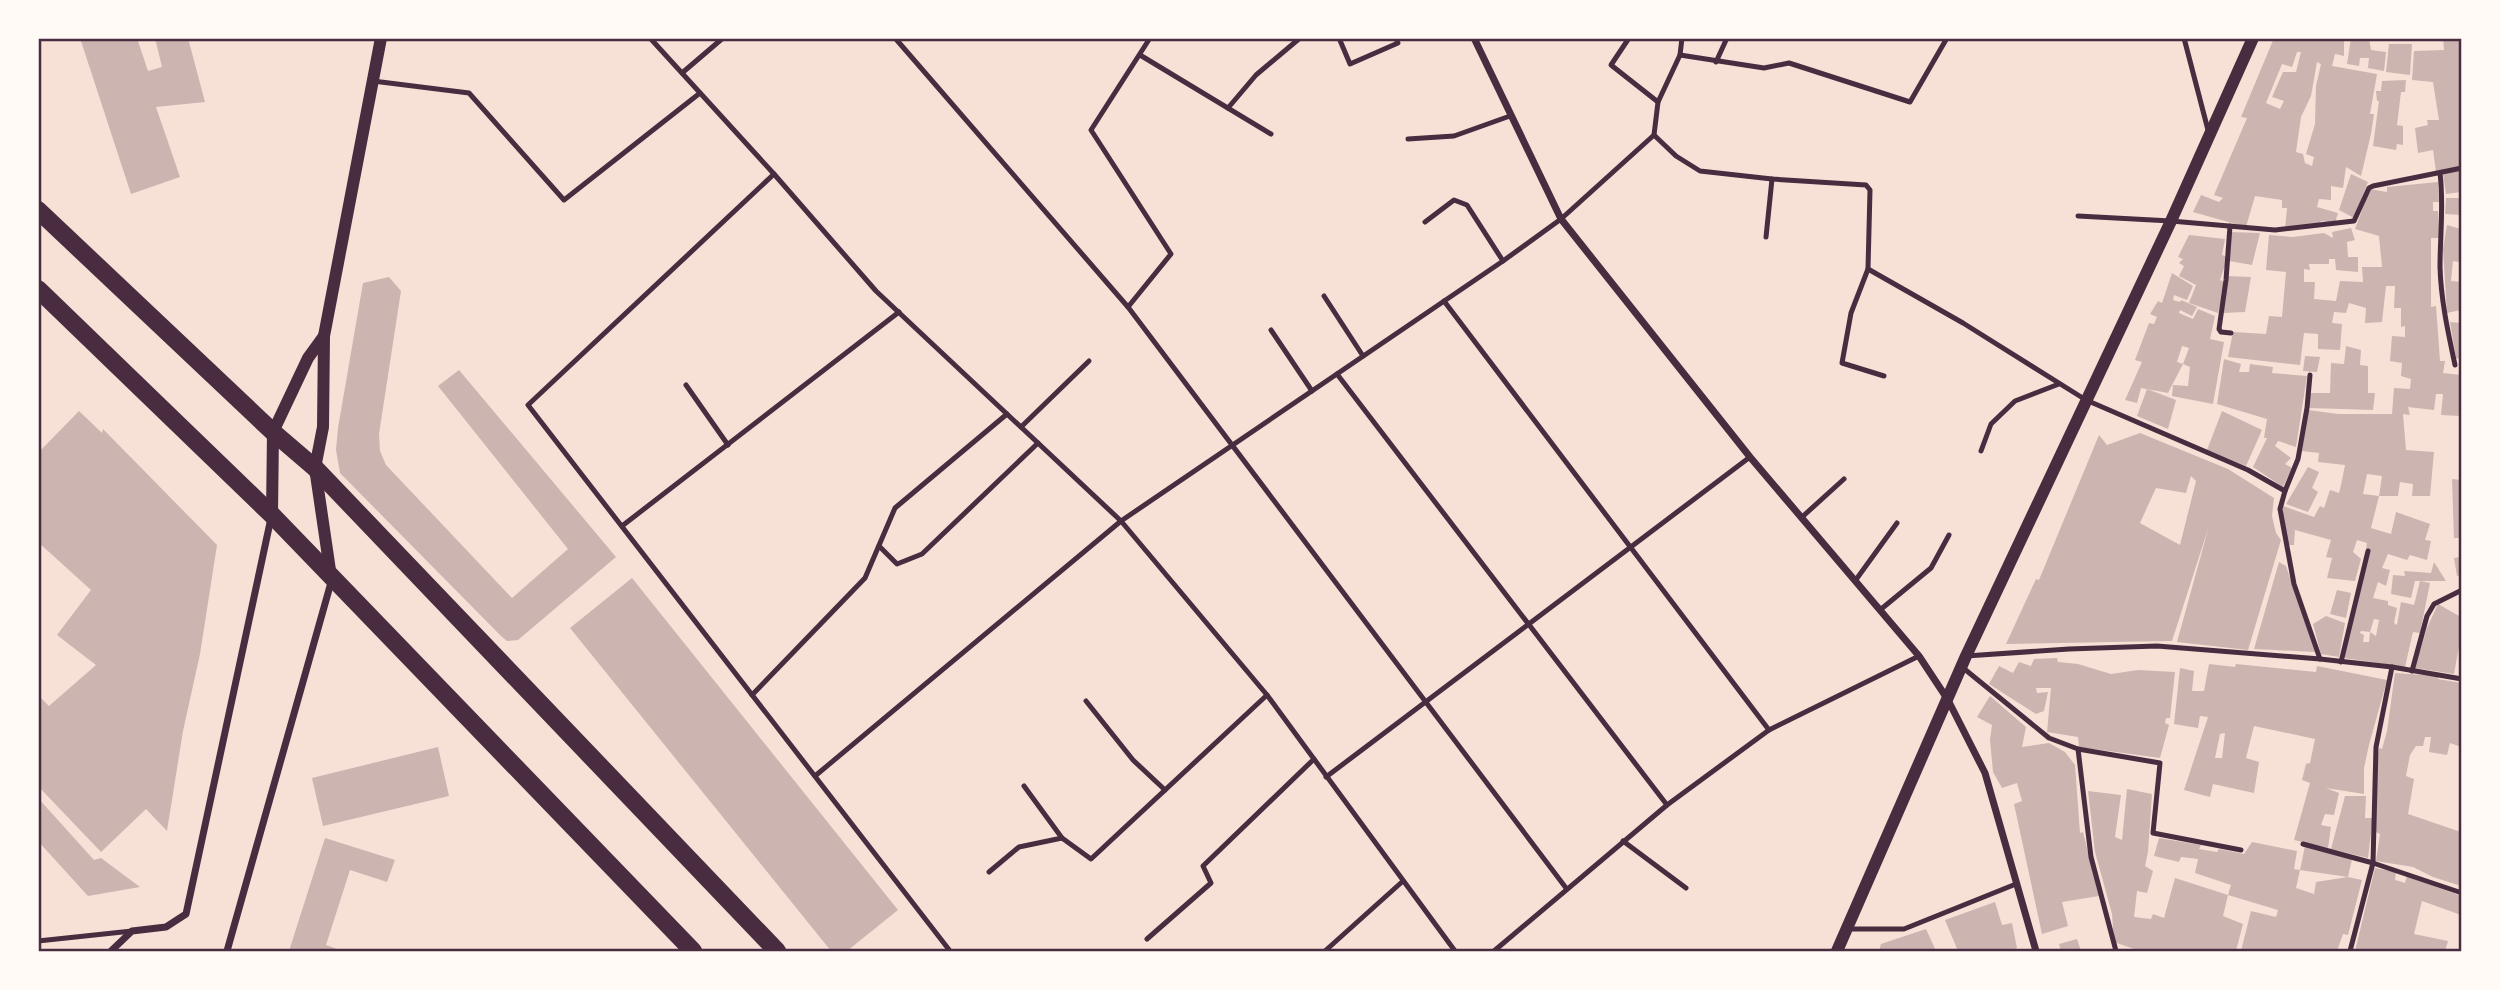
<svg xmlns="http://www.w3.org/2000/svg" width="2500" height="990" viewBox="0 0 2500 990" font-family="'Zilla Slab',serif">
<rect width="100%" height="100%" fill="#f7e1d7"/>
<!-- building -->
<g fill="#ccb4b1" fill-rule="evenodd">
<path d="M80,38H137L148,71L162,67L155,38H188L205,102L156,107L180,177L131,194Z"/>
<path d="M2274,38H2344V56L2335,54L2332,66L2377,74L2370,114H2374L2371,134L2361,176L2346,167L2343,188L2331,186V200L2319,199L2317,207L2338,213L2335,223L2321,221L2320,225L2285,229L2287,208H2282V200L2255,196L2246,227L2193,212L2201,195L2219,202L2223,198L2214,195L2247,118L2241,117ZM2297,52H2301L2296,72H2283L2272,97L2284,101L2280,109L2266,103L2282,64L2292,67ZM2317,62L2321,64L2316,86L2315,124L2306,154L2314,157L2312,166L2305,163L2303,154L2296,152L2301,117L2311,96Z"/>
<path d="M2351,38H2369L2371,50L2386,52L2384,71L2368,68L2369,58H2360L2359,66L2347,64Z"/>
<path d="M2443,38H2461V167L2436,172L2433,150L2418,153L2415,128L2428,125L2427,120H2439L2433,82L2412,80L2414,51L2444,50Z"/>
<path d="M2389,44H2412L2410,75L2386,72Z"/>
<path d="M2406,80L2405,92H2401L2397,125L2403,126V145L2397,144L2396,150L2373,146L2379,101H2377L2376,91H2381L2382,81Z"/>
<path d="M2461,169V192L2446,194L2443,174Z"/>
<path d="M2351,174L2368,182L2354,218L2339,210Z"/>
<path d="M2438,182L2439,202H2433V211H2438L2440,238H2431V307L2436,306L2440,361H2445L2443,373L2461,375V416L2441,415L2443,394H2436L2434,410L2408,407L2410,415L2403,414L2406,450L2434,452L2430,496H2412L2413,484L2400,482L2398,496H2379L2382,476L2367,474L2363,494L2379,496L2371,528L2391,534L2396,512L2430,524L2425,540L2431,541L2427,560L2410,555L2407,560L2388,554L2382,568L2390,570L2386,586L2378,582L2373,598L2388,601V605L2397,608L2394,623L2397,625L2401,602L2414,605L2420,581L2430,583L2420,633L2413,632L2405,667L2344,658L2370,550L2366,549L2367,543L2357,540L2353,552L2361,559L2355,581L2327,578L2332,558L2326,557L2331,540L2295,530L2294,545H2288L2283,514V506L2314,517L2320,506L2324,508L2330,490L2339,493L2341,485L2345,465L2318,462L2319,453L2302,451L2308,410L2338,414H2392L2394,388L2410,389L2411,379L2401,376L2402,363L2390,361L2392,336L2405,337V326L2401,327V308H2394L2395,286H2386L2382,322L2365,323L2366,308L2349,303L2346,313L2334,312L2332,323L2342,324L2340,350L2318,349V334L2304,333L2300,365L2228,357L2233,332L2266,334L2269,316L2282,317L2286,272L2266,270L2269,235L2293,237L2324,233L2333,238L2332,232L2351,228L2355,240L2347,242L2348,257H2358V272L2336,270L2335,259H2329V264H2309L2310,270L2304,269V282H2315L2314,299L2336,301L2340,281L2363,282L2362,267H2382L2379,236L2355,229L2370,189L2387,192V187ZM2374,619L2379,620L2376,636L2370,632L2369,642H2363L2364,635L2360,633L2361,631L2370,632Z"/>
<path d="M2446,198H2461V215L2445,214Z"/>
<path d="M2447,225L2461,229L2459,262L2453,261L2451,281L2461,282V310L2447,313L2443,249Z"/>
<path d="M2230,232L2260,233L2252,265L2229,261Z"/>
<path d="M2189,235L2225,239L2222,255L2228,257L2220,280L2226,283L2218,313L2189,303L2196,285L2179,276L2184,266L2179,263L2183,259L2178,257Z"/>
<path d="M2172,273L2193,286L2187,300L2174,295L2173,300L2180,302L2181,300L2197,307L2192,316L2180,310L2179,313L2193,319L2198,309L2215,316L2210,339L2224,342L2213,404L2172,396L2173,385L2188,386L2190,367L2183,364L2189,348L2182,346L2177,362L2183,364L2168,393L2141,388L2137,403L2125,400L2142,362L2135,360L2149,323L2154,324L2157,317L2150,314L2158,301L2162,303Z"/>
<path d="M2227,276L2251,277L2245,312L2223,313Z"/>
<path d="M389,277L401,291L379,434L380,451L386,465L512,598L568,549L438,386L459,370L616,557L518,640L507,641L501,636L340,473L336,450L338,428L363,283Z"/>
<path d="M2450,322L2461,323V359L2456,358Z"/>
<path d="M2346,346L2361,350L2360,365L2368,366V393H2375L2373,410L2309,408L2310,393H2330L2331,363L2344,364Z"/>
<path d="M2305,356L2320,357L2317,372L2303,371Z"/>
<path d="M2224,359L2241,364L2239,372H2249L2250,364L2273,367L2272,373L2307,376L2296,447L2278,441L2275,446L2291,458L2285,464L2292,468L2283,487L2253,467L2267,438H2264L2267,419L2217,404Z"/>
<path d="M2147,389L2176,400L2168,429L2137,416Z"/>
<path d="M79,411L102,433L103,429L217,545L200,654L183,731L167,831L146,809L101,852L38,786V695L49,706L96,665L57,635L91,590L38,542V453Z"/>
<path d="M2222,411L2262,430L2246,466L2207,450Z"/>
<path d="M2140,433L2228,469L2274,498L2272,516L2276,533L2281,540L2248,650L2177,642L2209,526L2172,641L2006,644L2036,579L2039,580L2099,435L2107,445ZM2191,476L2196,481L2180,545L2140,523L2156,488L2186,493Z"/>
<path d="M2308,467L2319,472L2312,488L2318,492L2308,512L2286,504Z"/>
<path d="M2452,479L2461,480V538H2454Z"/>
<path d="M2461,557V575L2457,576L2454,558Z"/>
<path d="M2279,562L2286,566L2315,652L2254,649Z"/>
<path d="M2434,562L2446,581H2415L2411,598L2391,594L2393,575L2405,576L2404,571L2431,573Z"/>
<path d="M632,578L898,910L847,951H831L570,628Z"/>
<path d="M2337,590L2351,593L2346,618L2330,614Z"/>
<path d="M2438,604L2461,617V635L2454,674L2415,668L2427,628Z"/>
<path d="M2326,616L2345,623L2339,657L2321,654L2313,624Z"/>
<path d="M2057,658L2058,662L2078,664L2111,674L2138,670L2175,672L2170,718H2166L2165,723L2169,725L2160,758L2079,747L2078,737L2047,732L2051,688H2036L2037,693L2048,692L2044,711L2036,714L1989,684L1999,666L2013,673L2019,662L2031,666L2034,659Z"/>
<path d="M2209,664L2235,667L2236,664L2316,672L2317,666L2387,680L2369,745L2364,768V794L2326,788L2339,793L2334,815L2325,814L2321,825L2331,827L2328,848L2294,840L2310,783L2302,780L2306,764L2310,763L2315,739L2254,726L2246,758L2259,762L2254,793L2213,784L2210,797L2184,790L2208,717L2200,716L2198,728L2174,724L2180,668L2194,671L2192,691H2204ZM2225,733L2222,758H2215L2220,734Z"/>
<path d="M2395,673L2438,676V679L2461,683V747L2450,743L2447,755L2429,752L2431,737H2425L2423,746H2416L2410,755L2406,776L2414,779L2408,814L2461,832V886L2433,877L2413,867L2376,861L2380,834L2376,832V769L2379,748L2382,749L2387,731Z"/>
<path d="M1990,696L2026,727L2022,747L2049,743L2065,752L2075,765L2080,833L2083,832L2099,896L2062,902L2068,926L2042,934L2014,804L2022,801L2017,783L2002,788L1993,772L1990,740L1992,725L1977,717Z"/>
<path d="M438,747L449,796L323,826L312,778Z"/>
<path d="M2127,789L2152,794L2148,852L2145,866L2153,871L2147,893L2137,891L2134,917L2151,919L2153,914L2164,918L2175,878L2228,895L2231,885L2195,873L2198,859L2181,857L2179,862L2154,856L2159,838L2201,845L2199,849L2217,852L2219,849L2244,854L2252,842L2297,851L2294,869L2300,870L2305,846L2352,859L2348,877L2362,880L2348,935L2343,934L2337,951H2241L2251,911L2276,917L2278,910L2228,895L2223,916L2243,924L2236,951H2140L2114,942L2112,914L2095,852L2088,791L2121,795L2115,837L2122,840ZM2300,870L2348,877L2316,882L2314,894L2296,888Z"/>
<path d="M2345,796H2366L2365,818H2373L2368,858L2331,849Z"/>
<path d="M38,798L94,860L101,858L140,887L88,896L38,841Z"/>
<path d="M325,838L395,860L387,882L350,870L326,945L343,951H289Z"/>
<path d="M2375,868L2396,872L2395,880L2399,881L2405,883L2407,876L2461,896V915L2422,901L2414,934L2448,941L2445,951H2355Z"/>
<path d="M1995,902L2002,925L2012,923L2017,948L2010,951H1958L1945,920Z"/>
<path d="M1926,929L1936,951H1879L1881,944Z"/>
<path d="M2077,939L2081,951H2061L2059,944Z"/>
</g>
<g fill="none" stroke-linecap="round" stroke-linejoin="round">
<!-- service -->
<g stroke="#4a2c40" stroke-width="5">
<path d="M650,38L774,174L876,291L1121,521L1267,695L1455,951"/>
<path d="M895,38L1128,307L1566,888"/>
<path d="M1339,38L1350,64L1398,43L1396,38"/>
<path d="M1629,38L1611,65L1658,102"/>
<path d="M2184,38L2208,130"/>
<path d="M1140,55L1271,134"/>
<path d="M1680,55L1764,68L1789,63L1910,102L1947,38"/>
<path d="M1716,62L1727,38"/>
<path d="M682,73L723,38"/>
<path d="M373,81L469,93L564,200L700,93"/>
<path d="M1228,108L1256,75L1300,38"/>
<path d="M1654,135L1676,156L1700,171L1772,179L1866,185L1870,190L1868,269"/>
<path d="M1408,139L1454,136L1510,116"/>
<path d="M2440,173C2444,205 2440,235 2440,267C2441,301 2448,332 2455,365"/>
<path d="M774,174L528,405L950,951"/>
<path d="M2078,216L2171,221L2275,230L2354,221L2369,188L2373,186L2462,168"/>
<path d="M1425,222L1454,200L1467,205L1503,261"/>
<path d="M2230,226L2226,280L2219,329L2221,332L2231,333"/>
<path d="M1766,237L1772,179"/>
<path d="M1324,296L1363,356"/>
<path d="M1444,301L1769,730"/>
<path d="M1128,307L1171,254L1091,130L1150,38"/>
<path d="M1271,330L1312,391"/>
<path d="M1337,374L1667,805"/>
<path d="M2310,375L2307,408L2298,459L2285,491L2280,509L2294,584L2320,659"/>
<path d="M1884,376L1842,363L1851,313L1868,269L1963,323L2086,400L2248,470L2285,491"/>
<path d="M686,385L728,445"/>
<path d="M1021,427L1089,361"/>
<path d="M1981,451L1991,424L2015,401L2059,384"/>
<path d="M1801,518L1844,479"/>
<path d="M622,526L899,312"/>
<path d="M879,546L897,564L922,554L1038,443"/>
<path d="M1855,581L1897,523"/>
<path d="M1880,610L1931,568L1949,535"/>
<path d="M1966,656L2069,649L2157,646L2320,659L2392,667L2462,679"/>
<path d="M2341,662L2368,551"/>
<path d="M1962,667L2049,738L2078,749L2091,857L2116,951"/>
<path d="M2412,671L2427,616L2434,604L2462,590"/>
<path d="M752,695L865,578L895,508L1007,414"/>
<path d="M1086,701L1133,760L1165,790"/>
<path d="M2078,749L2160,763L2153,833L2241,850"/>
<path d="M815,776L1121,521L1503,261L1561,219L1654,135L1658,102L1680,55L1682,38"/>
<path d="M1326,777L1750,457"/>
<path d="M1024,786L1062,838"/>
<path d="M1623,841L1686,888"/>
<path d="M2303,844L2373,863L2462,893"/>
<path d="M989,872L1019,847L1062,838L1091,859L1267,695"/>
<path d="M1847,929H1904L2016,884"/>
<path d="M1147,939L1211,883L1203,866L1314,759"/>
<path d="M38,941L132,931"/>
<path d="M1325,951L1403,881"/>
<path d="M1494,951L1667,805L1769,730L1919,656"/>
<path d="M2350,951L2373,863L2376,747L2392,667"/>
</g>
<!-- minor -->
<g stroke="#4a2c40" stroke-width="7">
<path d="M1474,38L1561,219L1750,457L1919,656L1948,700L1985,773L2036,951"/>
<path d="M111,951L132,931L166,927L186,914L271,518"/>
<path d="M227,951L332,579"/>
</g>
<!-- tertiary -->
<g stroke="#4a2c40" stroke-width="12">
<path d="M272,515L273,432L308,358L324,336"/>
<path d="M331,577L315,468L323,427L324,336L381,38"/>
<path d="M1837,951L1966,656L2171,221L2253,38"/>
</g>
<!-- primary -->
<g stroke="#4a2c40" stroke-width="18">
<path d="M38,210L273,432L315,468L777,951"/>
<path d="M38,289L272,515L693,951"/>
</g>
</g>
<!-- border -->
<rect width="2500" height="990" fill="none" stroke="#fffaf5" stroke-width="80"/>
<rect x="40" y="40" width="2420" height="910" fill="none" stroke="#4a2c40" stroke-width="2.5"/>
</svg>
